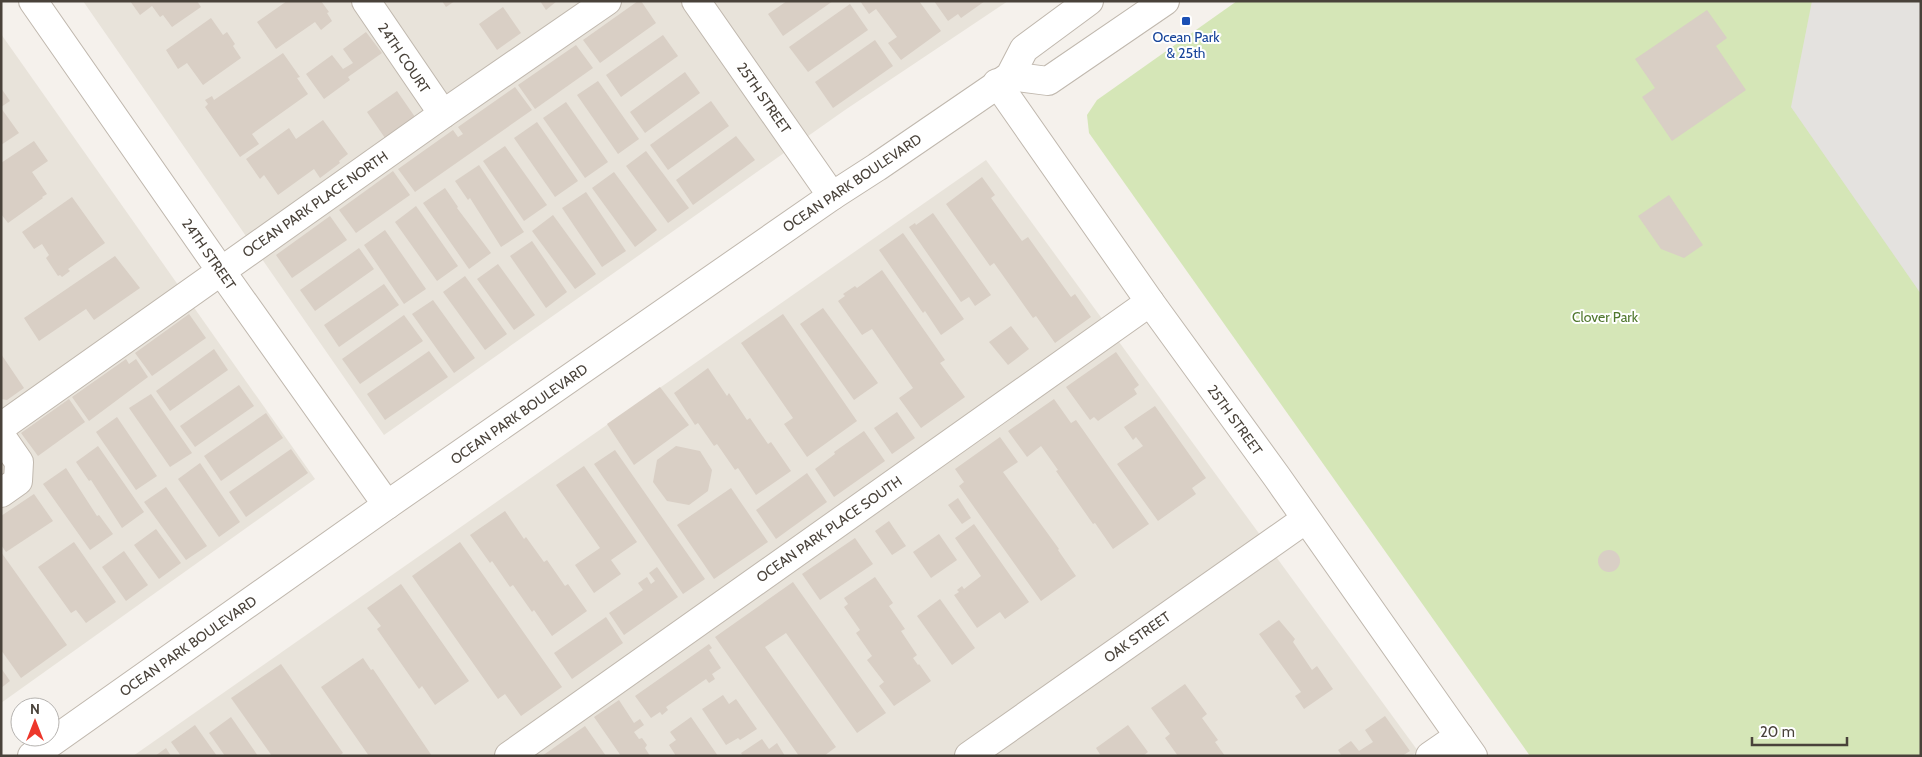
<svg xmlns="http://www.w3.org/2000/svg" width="1922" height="757" viewBox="0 0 1922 757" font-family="Cabin,sans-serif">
<rect width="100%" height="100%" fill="#f5f1ec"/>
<!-- residential -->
<g fill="#e8e3da">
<path d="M83,1H1008L845,110L384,435Z"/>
<path d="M1,34L315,479L1,703Z"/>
<path d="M986,160L1418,751L1411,756H133Z"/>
</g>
<!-- green -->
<path fill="#d5e6b7" d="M1237,1H1921V756H1530L1089,133L1087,115L1097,100Z"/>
<!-- parking -->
<path fill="#e4e2df" d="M1812,1H1921V294L1791,107Z"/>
<!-- building -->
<g fill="#d9cfc5">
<path d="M130,1H197L201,7L172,27L163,15L160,17L152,6L140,15Z"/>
<path d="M287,1H321L329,12L327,13L332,21L321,30L315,22L276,49L257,22Z"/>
<path d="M442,1H455L446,7Z"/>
<path d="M540,1H557L546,10Z"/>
<path d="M638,1H641L656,23L600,63L583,40Z"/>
<path d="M787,1H833L783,36L768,14Z"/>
<path d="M860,1H919L941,31L901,60L888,43L897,37L876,9L869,14Z"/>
<path d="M934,1H985L961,18L958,14L948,21Z"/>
<path d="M850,4L868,30L808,72L789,47Z"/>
<path d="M503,7L521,33L497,50L479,24Z"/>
<path d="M1707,10L1727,38L1716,46L1746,90L1672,141L1642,97L1655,88L1635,59Z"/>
<path d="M211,18L223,35L227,32L235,44L233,46L241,58L203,85L187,63L178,69L166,50Z"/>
<path d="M366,32L382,53L348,77L350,80L324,99L306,74L332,55L343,69L353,63L343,49Z"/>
<path d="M663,35L678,56L621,97L606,75Z"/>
<path d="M875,40L893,66L833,108L815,82Z"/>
<path d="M576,45L593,68L535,109L518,85Z"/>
<path d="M283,53L300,77L297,78L308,94L252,134L259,144L240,157L205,107L208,104L205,100L212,96L214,100Z"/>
<path d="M685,72L700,93L645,133L630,112Z"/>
<path d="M598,81L639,139L618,154L577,95Z"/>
<path d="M515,87L532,110L415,192L398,169L453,130L458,137L463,134L458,127Z"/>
<path d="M1,88L10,101L1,107Z"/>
<path d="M397,91L415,117L385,138L367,112Z"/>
<path d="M711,101L729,126L668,170L650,145Z"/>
<path d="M566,102L608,162L585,178L543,118Z"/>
<path d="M1,108L19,133L1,145Z"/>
<path d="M323,120L348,154L339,161L340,163L320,178L314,169L278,195L264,175L260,179L246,159L289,128L296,139Z"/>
<path d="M537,122L578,181L555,197L514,138Z"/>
<path d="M736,136L755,160L693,205L676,180Z"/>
<path d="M34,141L48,161L32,172L47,194L42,197L43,198L8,223L1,214V163Z"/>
<path d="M505,146L547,205L524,221L483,161Z"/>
<path d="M646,151L689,208L668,223L626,166Z"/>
<path d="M479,165L524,232L501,247L470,198L468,200L455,181Z"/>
<path d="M393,171L410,195L356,233L339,210Z"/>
<path d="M614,172L657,230L635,247L592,188Z"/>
<path d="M982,177L995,195L991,198L1022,241L1028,237L1071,297L1075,294L1091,317L1055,343L1036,316L1033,318L994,263L990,266L946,204Z"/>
<path d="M445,188L458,207L457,208L491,253L469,269L423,203Z"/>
<path d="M586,192L626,251L602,267L562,208Z"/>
<path d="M1669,195L1703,245L1684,258L1661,249L1638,216Z"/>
<path d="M72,197L105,243L68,269L70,271L62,277L60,275L58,276L46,258L49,255L42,244L34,249L22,232Z"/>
<path d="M416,206L458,266L437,281L395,222Z"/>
<path d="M933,213L991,295L975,306L969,297L961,302L909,227L915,223L916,225Z"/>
<path d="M553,215L596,274L575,289L532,231Z"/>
<path d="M330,216L347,240L292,278L276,255Z"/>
<path d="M385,230L426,289L404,304L364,245Z"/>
<path d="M903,233L964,319L941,335L925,311L923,313L879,250Z"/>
<path d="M532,241L567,292L546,308L510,256Z"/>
<path d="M359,248L374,269L315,311L300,290Z"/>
<path d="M115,256L140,288L94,320L86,309L39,341L24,318Z"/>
<path d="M498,264L535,315L514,330L477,279Z"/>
<path d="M882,270L945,360L940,363L965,397L921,428L899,398L913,388L872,329L862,335L838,301L845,296L843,294L855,286L857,288Z"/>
<path d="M465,276L507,334L485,350L443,292Z"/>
<path d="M384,284L399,305L339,347L324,325Z"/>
<path d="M433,300L475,358L454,373L412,314Z"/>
<path d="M823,308L878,383L854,400L800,324Z"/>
<path d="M189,314L206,338L152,376L135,353Z"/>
<path d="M783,314L857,421L807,457L784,424L793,418L741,343Z"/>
<path d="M404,315L423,341L360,384L342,359Z"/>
<path d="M1011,326L1029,349L1008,365L989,342Z"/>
<path d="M214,349L228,370L170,411L156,391Z"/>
<path d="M429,351L448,377L385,420L367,394Z"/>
<path d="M1116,352L1139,385L1134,389L1137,394L1098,421L1094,417L1090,420L1066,387Z"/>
<path d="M1,354L24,388L7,400L1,399Z"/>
<path d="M126,359L129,364L136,359L148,377L89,421L72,397Z"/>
<path d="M708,368L727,396L729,393L747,420L750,418L768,444L771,442L791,471L756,495L738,468L735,470L717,444L714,446L698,423L695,425L674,393Z"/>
<path d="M239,385L254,406L195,447L180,426Z"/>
<path d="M660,387L689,425L634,465L607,424Z"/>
<path d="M151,394L192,453L170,467L129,408Z"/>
<path d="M69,399L85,422L38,456L21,433Z"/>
<path d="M1054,399L1071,423L1076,420L1149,524L1113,549L1095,523L1093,524L1056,471L1058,470L1041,446L1027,457L1008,431Z"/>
<path d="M1155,406L1206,478L1192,488L1196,494L1158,521L1117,464L1143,446L1136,437L1133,440L1124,427Z"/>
<path d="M897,412L915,438L892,454L874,428Z"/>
<path d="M266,413L283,438L221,481L204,456Z"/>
<path d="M117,417L157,476L136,490L96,432Z"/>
<path d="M864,431L885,461L834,497L815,469L835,454L834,452Z"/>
<path d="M1000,437L1018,462L1003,472L1059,549L1058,550L1076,576L1041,601L959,486L964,482L955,469Z"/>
<path d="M98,446L144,512L122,528L91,480L89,481L76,462Z"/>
<path d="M676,446L700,451L712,470L708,491L689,505L667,501L653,482L657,460Z"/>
<path d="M291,449L308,473L246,517L229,492Z"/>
<path d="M615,450L705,579L683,594L594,464Z"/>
<path d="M200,463L240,522L219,537L178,479Z"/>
<path d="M584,466L637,542L611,560L621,574L594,593L575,565L600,548L556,485Z"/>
<path d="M66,468L97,516L99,515L113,534L90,550L43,484Z"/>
<path d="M807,473L827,502L776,539L756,510Z"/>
<path d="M166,487L207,546L186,560L144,502Z"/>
<path d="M731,488L768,542L714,579L677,525Z"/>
<path d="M34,494L53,521L6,552L1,545V516Z"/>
<path d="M958,498L971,518L962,524L948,505Z"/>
<path d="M505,511L524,539L526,537L544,562L547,560L565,586L568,584L587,611L552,636L534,610L532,612L513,585L510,587L492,561L490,563L470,535Z"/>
<path d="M889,521L906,546L892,555L875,531Z"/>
<path d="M974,524L1029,602L1005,619L1000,612L977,628L954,595L959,592L957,590L962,586L964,589L981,576L955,538Z"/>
<path d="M156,529L181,563L159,579L134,545Z"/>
<path d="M939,534L957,560L931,578L913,552Z"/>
<path d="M855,538L873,564L820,600L802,574Z"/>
<path d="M74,542L116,602L86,623L76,610L71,613L38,567Z"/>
<path d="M460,542L562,687L521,716L505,694L498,699L412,576Z"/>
<circle cx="1609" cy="561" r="11"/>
<path d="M124,551L148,585L126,601L102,567Z"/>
<path d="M1,552L67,645L21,678L1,650Z"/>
<path d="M657,567L678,597L624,635L609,613L643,590L638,583L647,577L651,584L655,581L649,573Z"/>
<path d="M875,577L893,603L889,606L905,629L901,631L917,655L913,658L918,665L919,664L931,681L894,706L879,686L884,682L867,660L872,656L856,633L860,630L844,607L848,604L844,598Z"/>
<path d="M793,582L886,713L857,733L786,633L765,647L836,747L824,756H799L715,637Z"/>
<path d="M401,584L469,681L435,705L422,686L419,689L377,629L381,626L367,608Z"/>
<path d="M940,599L975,648L952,665L917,616Z"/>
<path d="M606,617L623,643L572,679L554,653Z"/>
<path d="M1279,620L1295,639L1293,642L1312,670L1317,666L1333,689L1304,709L1295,696L1301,692L1259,634Z"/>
<path d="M709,644L712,648L709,650L721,668L712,674L715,679L709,683L706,679L666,707L668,710L662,715L660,712L651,718L635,696Z"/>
<path d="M363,658L371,670L373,669L432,756H369L321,687Z"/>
<path d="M281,664L343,753L339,756H272L231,698Z"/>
<path d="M1,668L10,681L1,688Z"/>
<path d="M1185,684L1207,714L1202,718L1218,740L1215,742L1225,756H1178L1165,738L1170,734L1151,708Z"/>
<path d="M723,695L729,704L736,699L757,729L740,740L738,738L726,745L702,709Z"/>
<path d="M619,700L634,723L640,719L644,725L634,732L639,739L642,738L647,745L645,748L650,756H621L594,717Z"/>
<path d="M1385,716L1410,751L1402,756H1342L1338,750L1351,741L1359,751L1373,742L1365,730Z"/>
<path d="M231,717L258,756H225L209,733Z"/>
<path d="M691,717L718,756H676L669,745L676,740L670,732Z"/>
<path d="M195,725L217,756H181L171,742Z"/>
<path d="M1128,725L1148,752L1143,756H1101L1096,748Z"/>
<path d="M585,726L606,756H542Z"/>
<path d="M762,739L769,749L777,743L785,756H743L741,753Z"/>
<path d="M166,748L171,756H155Z"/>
</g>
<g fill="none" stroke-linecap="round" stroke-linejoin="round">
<!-- minor casing -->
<g stroke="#c0b8ae" stroke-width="30">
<g id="minor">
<path d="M33,1L221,271L387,505"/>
<path d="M366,1L443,114"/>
<path d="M696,1L832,196"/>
<path d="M1010,76L1048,81L1165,1"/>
<path d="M997,83L1150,302L1277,477L1473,756"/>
<path d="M1,427L443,114L607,1"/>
<path d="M1,436L19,462L18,481L1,493"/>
<path d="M32,756L387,505L832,196L877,167L1010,76L1024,49L1089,1"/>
<path d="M509,756L1150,302"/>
<path d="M969,756L1306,519"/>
<path d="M1430,756L1459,736"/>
</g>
</g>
<!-- minor -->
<use href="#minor" stroke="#fff" stroke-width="28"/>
</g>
<!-- markers -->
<rect fill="#1a4fb4" stroke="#fff" stroke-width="2" x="1181" y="16" width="10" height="10" rx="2.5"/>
<g text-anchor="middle" stroke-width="4" stroke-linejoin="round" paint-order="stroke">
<!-- transit labels -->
<g font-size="14" fill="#164399" stroke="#fff">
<text x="1186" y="42">Ocean Park<tspan x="1186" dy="16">&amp; 25th</tspan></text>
</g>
<!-- street labels -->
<g font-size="14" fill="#49423a" stroke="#fff">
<text transform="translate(404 58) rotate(56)" y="5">24TH COURT</text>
<text transform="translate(764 98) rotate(55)" y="5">25TH STREET</text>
<text transform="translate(852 183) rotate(-34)" y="5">OCEAN PARK BOULEVARD</text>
<text transform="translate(315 204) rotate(-35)" y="5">OCEAN PARK PLACE NORTH</text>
<text transform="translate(209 254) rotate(55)" y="5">24TH STREET</text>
<text transform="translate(519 414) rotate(-35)" y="5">OCEAN PARK BOULEVARD</text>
<text transform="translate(1235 420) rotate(54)" y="5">25TH STREET</text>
<text transform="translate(829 529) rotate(-35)" y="5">OCEAN PARK PLACE SOUTH</text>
<text transform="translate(1137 637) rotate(-35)" y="5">OAK STREET</text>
<text transform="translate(188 646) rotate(-35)" y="5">OCEAN PARK BOULEVARD</text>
</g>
<!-- park labels -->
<g font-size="14" fill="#51782f" stroke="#fff">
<text x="1605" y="322">Clover Park</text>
</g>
</g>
<!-- border -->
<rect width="1922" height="757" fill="none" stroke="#49423a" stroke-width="5"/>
<!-- north arrow -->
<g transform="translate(35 722)"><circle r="24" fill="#ffffff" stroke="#b6b3b0"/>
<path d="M0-4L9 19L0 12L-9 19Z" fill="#ed372b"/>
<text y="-8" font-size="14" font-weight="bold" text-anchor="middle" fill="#49423a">N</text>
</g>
<!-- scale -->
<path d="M1752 737v8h95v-8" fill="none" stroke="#49423a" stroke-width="2.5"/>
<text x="1760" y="737" font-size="15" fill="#49423a" stroke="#ffffff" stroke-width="4" paint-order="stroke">20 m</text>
</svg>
